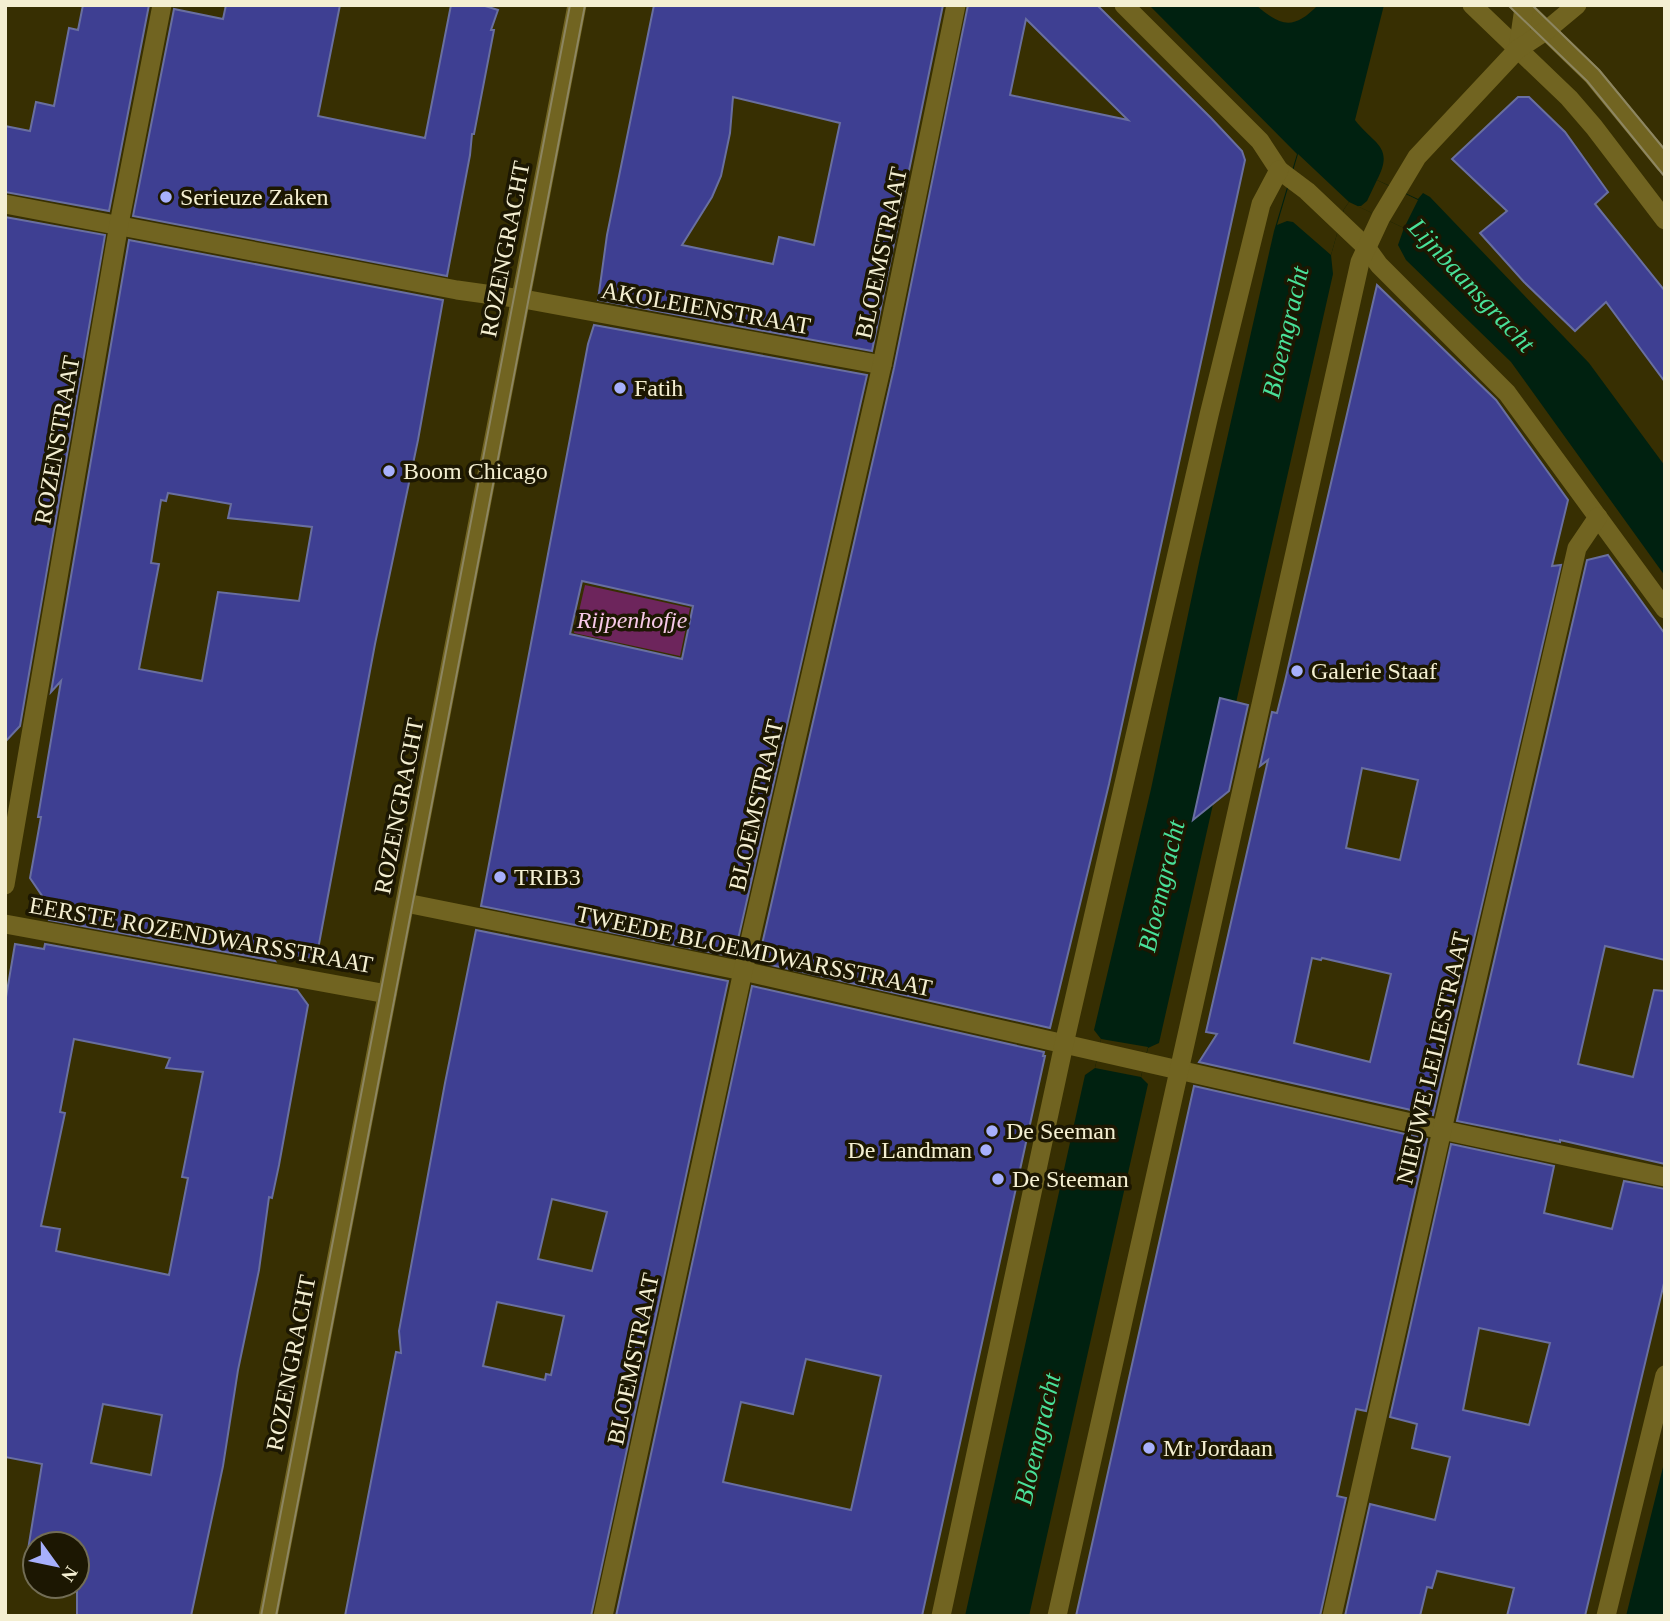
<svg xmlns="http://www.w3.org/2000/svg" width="1670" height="1621" viewBox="0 0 1670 1621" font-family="Georgia,serif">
<rect width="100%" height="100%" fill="#372f02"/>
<!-- green -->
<path fill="#6d255c" d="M585,585L690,608L680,656L574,633Z"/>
<!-- water -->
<g fill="#002110">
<path d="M1149,5H1256C1281,27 1294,30 1318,5H1384L1355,120C1373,144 1395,146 1377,180L1418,199L1423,193L1430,197L1589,363L1665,466V576L1511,362L1406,260L1398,245L1404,228L1349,202L1344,209L1331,255L1333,274L1159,1043L1148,1048L1141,1077L1148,1084L1029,1616H965L1085,1075L1095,1068L1101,1039L1094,1030L1151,789L1200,558L1274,231L1297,154Z"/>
<path d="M1665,1459V1616H1626Z"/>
</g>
<!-- pier -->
<g fill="#372f02">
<path d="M1298,154L1349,202L1344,209L1331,255L1293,222L1287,221L1277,225Z"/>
<path d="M1377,180L1418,200L1404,228L1357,206H1361L1367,201Z"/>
<path d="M1101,1039L1148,1047L1141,1077L1095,1068Z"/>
</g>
<!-- building -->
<g fill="#3e3f92" stroke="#696fa0" stroke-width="2" fill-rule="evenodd">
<path d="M83,5H149L109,211L5,192V126L30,131L36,102L54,106L69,28L78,30Z"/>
<path d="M226,5H340L318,116L425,138L451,5H482L498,10L491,30H494L474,134H472L470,155L447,276L133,216L174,9L223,19Z"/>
<path d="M654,5H943L872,351L598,300L607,235ZM733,97L840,123L814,245L779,237L773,264L682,245L712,197L721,176L730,133Z"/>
<path d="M968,5H1097L1211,118L1242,151L1245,160L1109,784L1050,1028L758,962L894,368ZM1026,19L1128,120L1010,95Z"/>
<path d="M1518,97H1529L1565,132L1608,192L1595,204L1665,291V382L1606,302L1575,331L1524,282L1480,233L1507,211L1452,159Z"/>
<path d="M5,217L105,235L20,726L5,742Z"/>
<path d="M129,240L443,300L418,440L375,644L316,960L268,951L275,961L49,920L51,909L30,878L41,817H38L61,681L51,692ZM168,493L231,504L228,518L312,527L299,601L218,592L202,681L139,669L159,564L151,563L161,500L166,501Z"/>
<path d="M1377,285L1496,400L1568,500L1552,566L1561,565L1433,1115L1199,1062L1217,1034L1206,1032L1268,760L1260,766L1272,712L1277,713L1285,681ZM1362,768L1418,780L1400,860L1346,848ZM1312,958L1321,960L1322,958L1391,974L1370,1062L1294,1043Z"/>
<path d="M594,325L867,375L734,957L481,906L588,344ZM582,581L693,606L682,659L570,634Z"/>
<path d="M1608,555L1665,634V960L1605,946L1578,1064L1633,1077L1654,990L1665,991V1164L1560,1140V1142L1457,1121L1587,560Z"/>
<path d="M1220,698L1248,705L1229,791L1193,820Z"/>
<path d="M476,930L728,981L591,1616H345L396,1352L401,1353L399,1331L445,1083ZM552,1199L607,1212L592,1271L538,1259ZM497,1302L564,1316L551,1375L546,1374L545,1380L483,1366Z"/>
<path d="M15,944L44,949L45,944L297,990L308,1005L279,1165L272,1198L269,1197L259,1270L238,1370L223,1466L191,1616H77V1544H35V1563L26,1562L42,1464L5,1457V1003ZM74,1039L170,1058L166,1068L203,1072L182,1177L188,1178L169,1275L56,1251L60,1229L41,1226L65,1113L60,1112ZM103,1404L162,1415L151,1475L91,1463Z"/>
<path d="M752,986L1044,1052L1043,1056H1045L922,1616H616ZM806,1359L881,1376L851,1510L723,1482L741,1402L793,1414Z"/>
<path d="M1194,1086L1427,1139L1366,1411L1356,1409L1337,1496L1346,1498L1320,1616H1076Z"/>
<path d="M1451,1144L1554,1166L1544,1213L1612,1229L1624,1181L1665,1189V1279L1585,1616H1507L1514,1588L1437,1571L1432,1588L1427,1587L1420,1616H1345L1370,1504L1435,1520L1450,1457L1412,1448L1417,1424L1390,1417ZM1479,1328L1550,1343L1529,1425L1463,1410Z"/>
</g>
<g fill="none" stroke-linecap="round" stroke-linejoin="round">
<!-- service -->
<path stroke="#716421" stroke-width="19" d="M1520,5L1593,76L1665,164"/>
<!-- minor -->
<g stroke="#716421" stroke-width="19">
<path d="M1124,5L1260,141L1279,170L1307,191L1366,247L1379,265L1507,393L1665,609"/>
<path d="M1472,5L1569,98L1594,127L1665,220"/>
<path d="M1518,49L1524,8L1527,5"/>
<path d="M5,204L457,290L529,300L882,365"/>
<path d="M5,885L119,224L162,5"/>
<path d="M406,903L743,971L1442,1130L1665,1177"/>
<path d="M5,924L387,994"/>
<path d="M603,1616L743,971L882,365L956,5"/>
<path d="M941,1616L1064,1044L1209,415L1261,204L1279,170"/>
<path d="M1057,1616L1360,262L1381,217L1417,157L1518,49L1547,30L1577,5"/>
<path d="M1332,1616L1442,1130L1577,548L1598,517"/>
<path d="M1606,1616L1665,1375"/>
</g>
<!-- tertiary -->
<path stroke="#716421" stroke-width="19" d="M268,1616L577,5"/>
<!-- tram -->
<g stroke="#8d8661" stroke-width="2">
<path d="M1508,5L1587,81L1665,177"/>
<path d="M1532,5L1599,70L1665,150"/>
<path d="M261,1616L570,5"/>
<path d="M276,1616L585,5"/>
</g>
</g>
<!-- markers -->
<g fill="#a7b0fc" stroke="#1c1702" stroke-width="2.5">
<circle cx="166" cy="197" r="7"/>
<circle cx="620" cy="388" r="7"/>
<circle cx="389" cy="471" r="7"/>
<circle cx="1297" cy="671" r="7"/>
<circle cx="500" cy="877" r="7"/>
<circle cx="992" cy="1131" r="7"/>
<circle cx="986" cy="1150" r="7"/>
<circle cx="998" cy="1179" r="7"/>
<circle cx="1149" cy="1448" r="7"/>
</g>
<g text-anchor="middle" stroke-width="7" stroke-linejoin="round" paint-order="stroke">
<!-- poi labels -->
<g font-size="24" fill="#f4efd2" stroke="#1c1702" text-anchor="start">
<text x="180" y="205">Serieuze Zaken</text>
<text x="634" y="396">Fatih</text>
<text x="403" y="479">Boom Chicago</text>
<text x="1311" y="679">Galerie Staaf</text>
<text x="514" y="885">TRIB3</text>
<text x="1006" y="1139">De Seeman</text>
<text x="972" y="1158" text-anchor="end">De Landman</text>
<text x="1012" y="1187">De Steeman</text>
<text x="1163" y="1456">Mr Jordaan</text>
</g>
<!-- street labels -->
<g font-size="24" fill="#f4efd2" stroke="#1c1702">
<text transform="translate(505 249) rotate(-79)" y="8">ROZENGRACHT</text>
<text transform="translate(881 253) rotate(-78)" y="8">BLOEMSTRAAT</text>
<text transform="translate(706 308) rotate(10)" y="8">AKOLEIENSTRAAT</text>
<text transform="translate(57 440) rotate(-80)" y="8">ROZENSTRAAT</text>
<text transform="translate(756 805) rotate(-77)" y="8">BLOEMSTRAAT</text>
<text transform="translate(399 806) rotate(-79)" y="8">ROZENGRACHT</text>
<text transform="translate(201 935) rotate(10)" y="8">EERSTE ROZENDWARSSTRAAT</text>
<text transform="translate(754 951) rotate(12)" y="8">TWEEDE BLOEMDWARSSTRAAT</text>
<text transform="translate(1433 1058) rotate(-77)" y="8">NIEUWE LELIESTRAAT</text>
<text transform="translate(633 1359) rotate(-78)" y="8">BLOEMSTRAAT</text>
<text transform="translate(291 1363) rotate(-79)" y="8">ROZENGRACHT</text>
</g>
<!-- park labels -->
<g font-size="24" font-style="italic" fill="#f7c9e8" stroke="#1c1702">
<text x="632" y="628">Rijpenhofje</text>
</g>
<!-- water labels -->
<g font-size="26" font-style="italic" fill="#49e199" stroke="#1c1702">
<text transform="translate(1472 285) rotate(47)" y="9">Lijnbaansgracht</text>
<text transform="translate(1285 332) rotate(-77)" y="9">Bloemgracht</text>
<text transform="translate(1161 886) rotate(-77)" y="9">Bloemgracht</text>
<text transform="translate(1037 1439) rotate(-77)" y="9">Bloemgracht</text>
</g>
</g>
<!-- border -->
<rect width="1670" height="1621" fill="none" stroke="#f4efd2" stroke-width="14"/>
<!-- north arrow -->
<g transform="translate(56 1565) rotate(123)"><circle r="33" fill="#1c1702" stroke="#726d55" stroke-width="2"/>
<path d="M0-5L12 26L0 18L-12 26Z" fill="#a7b0fc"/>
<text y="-10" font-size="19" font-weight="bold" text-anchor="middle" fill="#f4efd2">N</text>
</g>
</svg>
